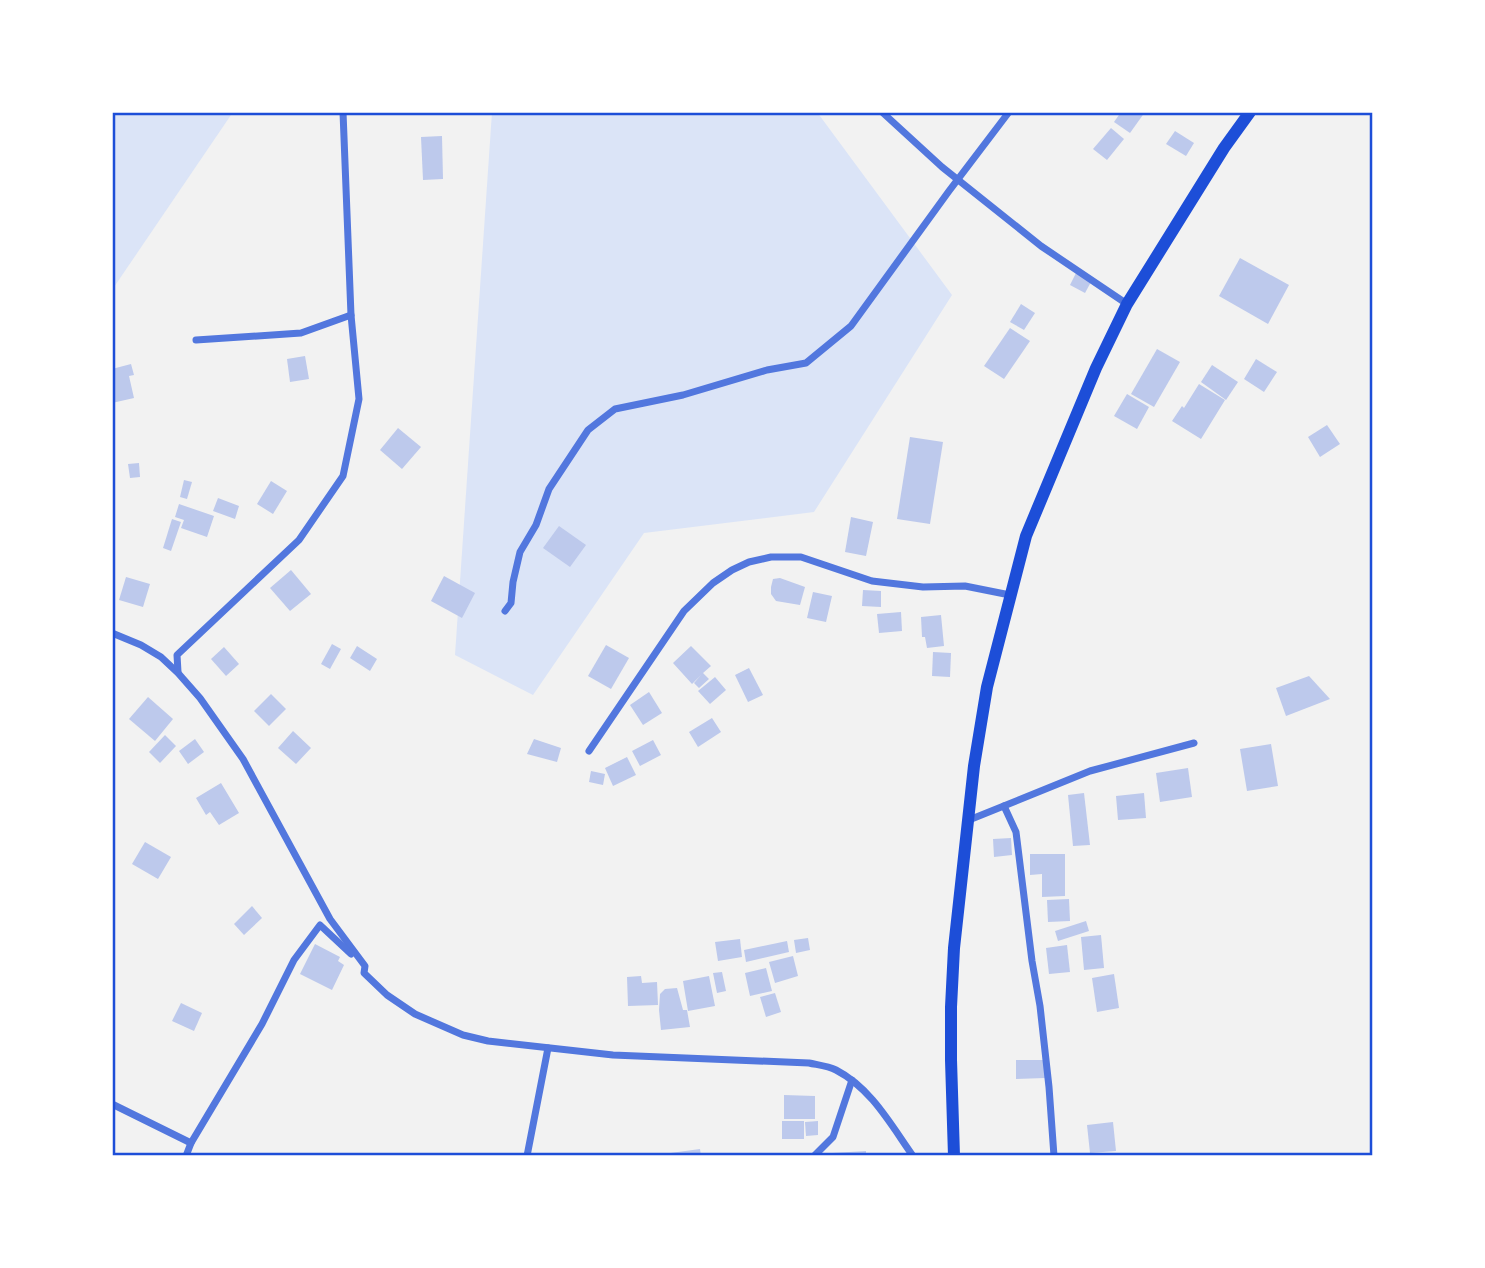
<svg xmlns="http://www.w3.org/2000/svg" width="1485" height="1268" viewBox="0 0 1485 1268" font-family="Karla,sans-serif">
<rect width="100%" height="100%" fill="#f2f2f2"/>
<!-- green -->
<g fill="#dbe4f7">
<path d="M112,112H233L112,290Z"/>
<path d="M492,112H817L952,295L814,512L644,533L533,695L455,655Z"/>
</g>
<!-- building -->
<g fill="#bdc9ec">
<path d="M1121,112H1145L1130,133L1114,122Z"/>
<path d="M1111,128L1124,139L1107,160L1093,149Z"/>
<path d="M1175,131L1194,143L1186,156L1166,144Z"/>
<path d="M442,136L443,179L423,180L421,137Z"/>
<path d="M1240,258L1289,285L1268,324L1219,296Z"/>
<path d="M1076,273L1091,282L1085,293L1070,285Z"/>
<path d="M1021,304L1035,313L1024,330L1010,322Z"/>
<path d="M1010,328L1030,341L1004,379L984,366Z"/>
<path d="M1157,349L1180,362L1154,407L1131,394Z"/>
<path d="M305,356L309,379L290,382L287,359Z"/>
<path d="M1256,359L1277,372L1264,392L1244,379Z"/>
<path d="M131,364L134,375L129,376L134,398L112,403V369Z"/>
<path d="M1212,365L1238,382L1226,400L1201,382Z"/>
<path d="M1199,384L1225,400L1201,439L1172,421L1182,406L1184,408Z"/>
<path d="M1127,394L1149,407L1137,429L1114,416Z"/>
<path d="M1327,425L1340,444L1320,457L1308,437Z"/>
<path d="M398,428L421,447L402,469L380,450Z"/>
<path d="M910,437L943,442L930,524L897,519Z"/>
<path d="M139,463L140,477L130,478L128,464Z"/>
<path d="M184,480L192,482L187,499L180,497Z"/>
<path d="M271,481L287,491L273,514L257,504Z"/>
<path d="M218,498L239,506L235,519L213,511Z"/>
<path d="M179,504L214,516L207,537L181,528L184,520L175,517Z"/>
<path d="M851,517L873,522L866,556L845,552Z"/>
<path d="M172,519L181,522L171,551L163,548Z"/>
<path d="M559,526L586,545L570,567L543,548Z"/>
<path d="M291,570L311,594L290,611L270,588Z"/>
<path d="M444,576L475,593L462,618L431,601Z"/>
<path d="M126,577L150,584L143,607L119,600Z"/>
<path d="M780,578L805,587L800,605L776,601L771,594V587L773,579Z"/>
<path d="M863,590L881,591V607L862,606Z"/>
<path d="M813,592L832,596L826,622L807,618Z"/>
<path d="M901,612L902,631L879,633L877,614Z"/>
<path d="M941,615L944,646L927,648L925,637H922L921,617Z"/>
<path d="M332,644L341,649L330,669L321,664Z"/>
<path d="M606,645L629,658L611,689L588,676Z"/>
<path d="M357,646L377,659L370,671L350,658Z"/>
<path d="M691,646L711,666L703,673L709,679L699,688L694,683L701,675L692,684L673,663Z"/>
<path d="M224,647L239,664L226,676L211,659Z"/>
<path d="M933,652L951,653L950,677L932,676Z"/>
<path d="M749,668L763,695L748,702L735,675Z"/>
<path d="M1309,676L1330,699L1286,716L1276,688Z"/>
<path d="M715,677L726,690L710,704L698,691Z"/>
<path d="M649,692L662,713L643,725L630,705Z"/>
<path d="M271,694L286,709L269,726L254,711Z"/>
<path d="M148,697L173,719L155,741L129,719Z"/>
<path d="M712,718L721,732L698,747L689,732Z"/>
<path d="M293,731L311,748L296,764L278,748Z"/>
<path d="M165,735L176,746L160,763L149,752Z"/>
<path d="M195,739L204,752L188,764L179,751Z"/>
<path d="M534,739L561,748L557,762L527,754Z"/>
<path d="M653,740L661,755L640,766L632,751Z"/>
<path d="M1271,744L1278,786L1247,791L1240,749Z"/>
<path d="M627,757L636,775L613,786L605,768Z"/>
<path d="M1188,768L1192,797L1160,802L1156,773Z"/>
<path d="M591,771L605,774L603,785L589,782Z"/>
<path d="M221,783L239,813L219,825L210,812L206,815L196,798Z"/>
<path d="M1084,793L1090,845L1073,846L1068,795Z"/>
<path d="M1144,793L1146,818L1118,820L1116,796Z"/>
<path d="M1011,838L1012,855L994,857L993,839Z"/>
<path d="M145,842L171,857L158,879L132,864Z"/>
<path d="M1030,854H1065V896L1042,897V874L1030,875Z"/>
<path d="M1069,899L1070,921L1048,922L1047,900Z"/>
<path d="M252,906L262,918L244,935L234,924Z"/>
<path d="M1086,921L1089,931L1058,941L1055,931Z"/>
<path d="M1101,935L1104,968L1084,970L1081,937Z"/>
<path d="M808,938L810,950L796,953L794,940Z"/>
<path d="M740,939L742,957L718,961L715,942Z"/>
<path d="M787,941L789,952L746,962L744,950Z"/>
<path d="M315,944L340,957L338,961L344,965L332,990L300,974Z"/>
<path d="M1067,945L1070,972L1049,974L1046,948Z"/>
<path d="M793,956L798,976L775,983L769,962Z"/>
<path d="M766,968L772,991L750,996L745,973Z"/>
<path d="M722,972L726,991L717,993L713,973Z"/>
<path d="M1114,974L1119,1008L1097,1012L1092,978Z"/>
<path d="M641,976L642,983L657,982L658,1005L628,1006L627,977Z"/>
<path d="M709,976L715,1006L688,1011L683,981Z"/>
<path d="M677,988L683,1010H687L690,1027L661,1030L659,1010L660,994L665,989Z"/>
<path d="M775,993L781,1012L766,1017L760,997Z"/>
<path d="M181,1003L202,1013L194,1031L172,1021Z"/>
<path d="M1016,1060H1045V1078L1016,1079Z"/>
<path d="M784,1095L815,1096V1119H784Z"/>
<rect x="782" y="1121" width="22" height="18"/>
<path d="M818,1121V1135L806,1136L805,1122Z"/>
<path d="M1113,1122L1116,1151L1090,1153L1087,1125Z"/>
<path d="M700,1149L701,1156H663V1154Z"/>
<path d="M866,1151V1156H832V1153Z"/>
</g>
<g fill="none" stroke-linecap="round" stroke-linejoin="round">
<!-- minor -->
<g stroke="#5277de" stroke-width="7">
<path d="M882,112L942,167L1041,246L1127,304"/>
<path d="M196,340L301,333L351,315"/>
<path d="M505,611L511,603L513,582L520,552L536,525L549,489L588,430L615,409L683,395L767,370L806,363L851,326L949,191L1009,112"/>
<path d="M112,633L141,645L161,657L178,673L200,698L243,759L330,919L365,966L364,973L387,995L415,1014L463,1035L488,1041L613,1055L809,1063C818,1065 828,1066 836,1070C871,1088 891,1125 913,1156"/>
<path d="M178,672L177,655L299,540L343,476L359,399L351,315L343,112"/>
<path d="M589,751L684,611L713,583L732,570L749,562L771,557H801L872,581L923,587L965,586L1010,595"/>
<path d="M1004,806L1016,832L1032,961L1040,1006L1049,1087L1054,1156"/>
<path d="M969,820L1090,771L1194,743"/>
<path d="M112,1104L191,1143"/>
<path d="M186,1156L191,1143L262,1024L294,960L320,925L351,954"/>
<path d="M527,1156L548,1048"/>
<path d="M814,1156L833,1137L852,1080"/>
</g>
<!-- trunk -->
<path stroke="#1d4ed8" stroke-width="12" d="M954,1156L951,1060V1007L954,948L974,766L987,687L1026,536L1096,368L1127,304L1224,148L1250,112"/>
</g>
<!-- border -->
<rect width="1485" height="1268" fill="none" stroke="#ffffff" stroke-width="228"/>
<rect x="114" y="114" width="1257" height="1040" fill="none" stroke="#1d4ed8" stroke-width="2.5"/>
</svg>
